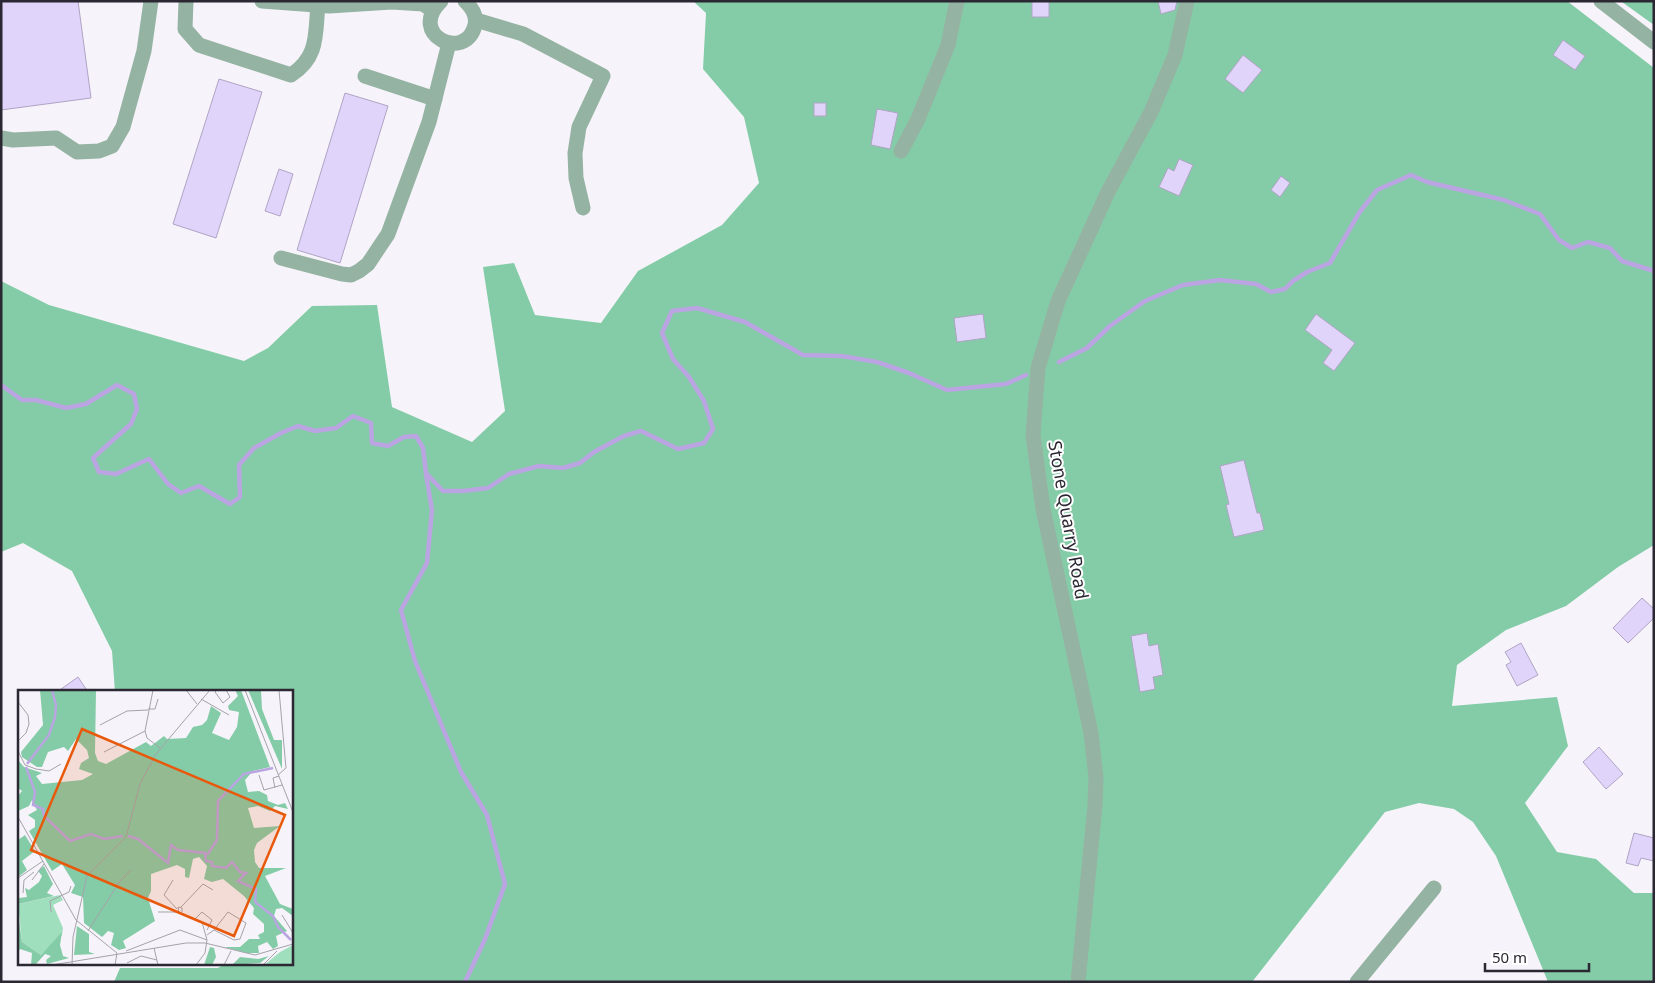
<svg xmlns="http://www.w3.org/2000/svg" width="1655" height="983" viewBox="0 0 1655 983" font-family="'Noto Sans',sans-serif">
<rect width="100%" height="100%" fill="#f6f4fa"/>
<!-- forest -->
<g fill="#84cca7">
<path d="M693,1H1567L1654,68V545L1618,567L1566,606L1506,630L1457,665L1452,706L1557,697L1568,746L1525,803L1557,852L1596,859L1634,893H1654V982H1548L1496,856L1473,822L1454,809L1419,803L1385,812L1252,982H114L120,968H218L224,964H291V692H115L112,651L72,571L23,543L1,552V281L49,305L244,361L268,348L312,306L377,305L392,407L472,442L505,411L483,267L514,263L535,315L601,323L638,271L722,225L759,183L744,117L703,69L706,13Z"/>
<path d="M1622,1H1654V25L1622,2Z"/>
</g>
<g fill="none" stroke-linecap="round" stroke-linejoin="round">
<!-- stream -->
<g stroke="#baa4e1" stroke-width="4.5">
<path d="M1059,362L1087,348L1110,326L1145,301L1183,285L1220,280L1256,284L1271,292L1285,289L1293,281L1307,272L1330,263L1359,213L1377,190L1411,175L1427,182L1504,200L1540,214L1559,240L1572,248L1588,242L1610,248L1622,261L1654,271"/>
<path d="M1,385L22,400H36L66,408L86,404L117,385L134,394L137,409L131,424L93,458L99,472L116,474L149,459L168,484L181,493L199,486L230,504L240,497L239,465L254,448L281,433L298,426L315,431L336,428L353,416L371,423L372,443L388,446L404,437L416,436L423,448L426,473L443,491H463L488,488L509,474L539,466L563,468L580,463L594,452L624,436L641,431L678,449L704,443L713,429L704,401L689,377L673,359L662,333L672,311L697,308L745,322L803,355L842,356L877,362L909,373L947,390L1006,384L1026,375"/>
<path d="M426,474L432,510L427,563L401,610L415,661L461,772L487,815L505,884L485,939L465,982"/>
</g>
</g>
<!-- building -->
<g fill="#e1d4fb" stroke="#afa4c4">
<path d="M1,1H78L91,98L1,110Z"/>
<rect x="1032" y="1" width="17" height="16"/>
<path d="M1158,1H1177L1175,10L1161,14Z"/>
<path d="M1563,40L1585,56L1575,70L1553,55Z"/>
<path d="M1243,55L1262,70L1243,93L1225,79Z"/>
<path d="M219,79L262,92L216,238L173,224Z"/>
<path d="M345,93L388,106L340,263L297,250Z"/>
<rect x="814" y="103" width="12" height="13"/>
<path d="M877,109L898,113L890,149L871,145Z"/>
<path d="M1179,159L1193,165L1179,196L1159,187L1168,168L1174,171Z"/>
<path d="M279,169L293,174L280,216L265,211Z"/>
<path d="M1281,176L1290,183L1280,197L1271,190Z"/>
<path d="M983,314L986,338L957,342L954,318Z"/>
<path d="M1316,314L1355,343L1334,371L1323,363L1332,350L1305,330Z"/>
<path d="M1244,460L1257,513H1260L1264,530L1234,537L1226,505L1229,504L1220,466Z"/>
<path d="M1642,598L1654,609V618L1628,643L1613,628Z"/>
<path d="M1147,633L1149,646L1158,644L1163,675L1153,677L1155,689L1140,692L1131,636Z"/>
<path d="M1521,643L1538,675L1517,686L1506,665L1511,662L1505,652Z"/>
<path d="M78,677L88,692H57Z"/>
<path d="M1599,747L1623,774L1606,789L1583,762Z"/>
<path d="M1634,833L1654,838V861L1641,858L1638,866L1626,863Z"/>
</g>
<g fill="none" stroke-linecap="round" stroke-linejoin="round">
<!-- minor -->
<g stroke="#95b3a2" stroke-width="15">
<path d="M186,1L185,29L199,45L291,75C319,57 315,34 318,5"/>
<path d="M262,1L329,6L392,2L423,4L432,10"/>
<path d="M441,1C406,35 466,63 475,25C477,15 472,8 465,1"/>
<path d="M1601,1L1654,42"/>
<path d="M476,20L523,34L603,76L579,127L575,153L576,178L583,208"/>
<path d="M365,76L435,99"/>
<path d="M1,138L13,140L56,138L77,152L99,151L112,146L123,127L144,51L151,1"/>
<path d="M901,151L918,119L948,45L957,1"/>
<path d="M281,258L342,274L351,275L359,271L368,264L388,234L429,122L449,43"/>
<path d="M1078,982L1095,805L1096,777L1091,733L1043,509L1033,435L1038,368L1058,301L1108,192L1151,112L1175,55L1187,1"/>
<path d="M1357,982L1434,888"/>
</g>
</g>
<g text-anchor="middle" stroke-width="4" stroke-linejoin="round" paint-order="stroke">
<!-- street labels -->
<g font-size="18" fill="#2b2733" stroke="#fff">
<text transform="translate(1068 520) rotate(80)" y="6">Stone Quarry Road</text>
</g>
</g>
<!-- overview -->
<g transform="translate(18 690)">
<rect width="275" height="275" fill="#f6f4fa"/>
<path d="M42,205L45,210L35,215L45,238L44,245L23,265L4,252L0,214ZM275,255V275H246L262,262Z" fill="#a0dfbe"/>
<path d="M22,0H78L77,63L80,71L88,74L128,52L133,56L146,46L149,49L168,48L175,37L184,35L189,30L193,16L203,23L194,43L211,50L219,37L221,22L211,20L210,16L220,6L217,0H223L252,77L235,81L227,90L230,102L241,101L249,105L250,111L260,115L267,113L270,119L257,116L252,121L240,116L230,118L236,138L262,136L239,153L236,160L237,172L241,178H268L247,186L262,214L275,219V226L264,218L258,219L256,226L269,241L258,246L260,256L255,259L249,252L240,256L241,263H229L206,257H222L231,249H242L240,245L246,242V234L235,224L236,218L226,206L205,189L194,192L186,189L189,176L181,167L175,169L171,188L167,187V179L159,175L133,184V201L130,208L137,231L105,251L108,258L101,260L93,255L96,243L90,241L84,247L66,233L65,207L53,203L57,195L44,174L34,181L11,141L17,137V130L10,125L19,120L14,110L11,116L0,121V106L4,101L0,98V70L6,77L24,83L18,86L24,94L64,90L75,84L61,79L63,73L71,68L69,60L58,49L50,61L46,57L30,62L24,77H19L4,67L3,62L25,35ZM230,0H243L244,19L256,50H264V79ZM7,145L17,161L4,171L9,180L0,187V150ZM26,176L35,194L29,203L36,206L0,214V205L1,208L9,207L7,198L11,200L21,192L24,186L20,181ZM0,223L4,252L23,265L44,242L42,255L45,266L51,268L29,274L28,270L33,266L27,264L18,274L13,275L14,263L2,259L0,262ZM59,236L71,244V262L77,264L56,265ZM192,257L196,258L198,267L194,275H186ZM251,266L242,273L214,275L222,267L240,269Z" fill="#84cca7"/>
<path fill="none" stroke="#baa4e1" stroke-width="2.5" d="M9,74L31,45L37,27L38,15L34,0M8,77L17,102L15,115L25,119L26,126L52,151L73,144L86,149L105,146M110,146L120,149L150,173L153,155L160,160L187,163L188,171L194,172V176L208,178L214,172L222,182L228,183L220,191L238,199L237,212L255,226L260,237L273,250M189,165L199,150L200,111L226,84L255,78"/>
<path fill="none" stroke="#a5a2aa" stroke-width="1" d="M135,0L127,41L129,48L142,58M168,0L179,14M199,0L197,2L205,13L212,7L208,0M227,0L275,122M183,9L211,25M0,12L10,25L11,34L8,43L0,51M130,19H137L140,9M82,35L109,21L130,20M0,61L7,75L18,79L31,81L43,74M86,62L127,41M241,85L246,100L264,95M260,85L268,78L261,0M257,98L255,88L261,86M0,127L58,230L99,263L97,275M0,188L25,171M14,190L26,174M155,190L146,205L159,219M5,203L6,190L16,182M163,217L185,194L195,200M33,222L32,211L51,202L53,196M140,222H159M164,222V218L160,217L161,223L184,232L189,250M264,225L275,243M177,229L184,222L194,230L189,240M70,241L102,191L113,180M189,245L196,240L216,250L222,249L228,233L210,222L196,240M136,258L140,275M108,261L162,240L189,250L187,263L178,275M109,273L123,266L139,270M34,275L168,253H187L237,265L275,254M54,275L55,247L69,186L108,147L122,94L138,64L192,0M206,275L213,261M245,275L259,261"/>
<path fill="#e8590c" fill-opacity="0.15" stroke="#e8590c" stroke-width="2.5" d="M64,39L267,125L216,246L13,160Z"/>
<rect width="275" height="275" fill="none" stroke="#2b2733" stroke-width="2.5"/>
</g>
<!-- border -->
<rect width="1655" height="983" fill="none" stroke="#2b2733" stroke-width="5"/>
<!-- scale -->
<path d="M1485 963v8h104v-8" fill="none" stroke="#2b2733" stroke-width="2.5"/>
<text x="1492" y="963" font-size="15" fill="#2b2733" stroke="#ffffff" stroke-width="4" paint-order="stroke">50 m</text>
</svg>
